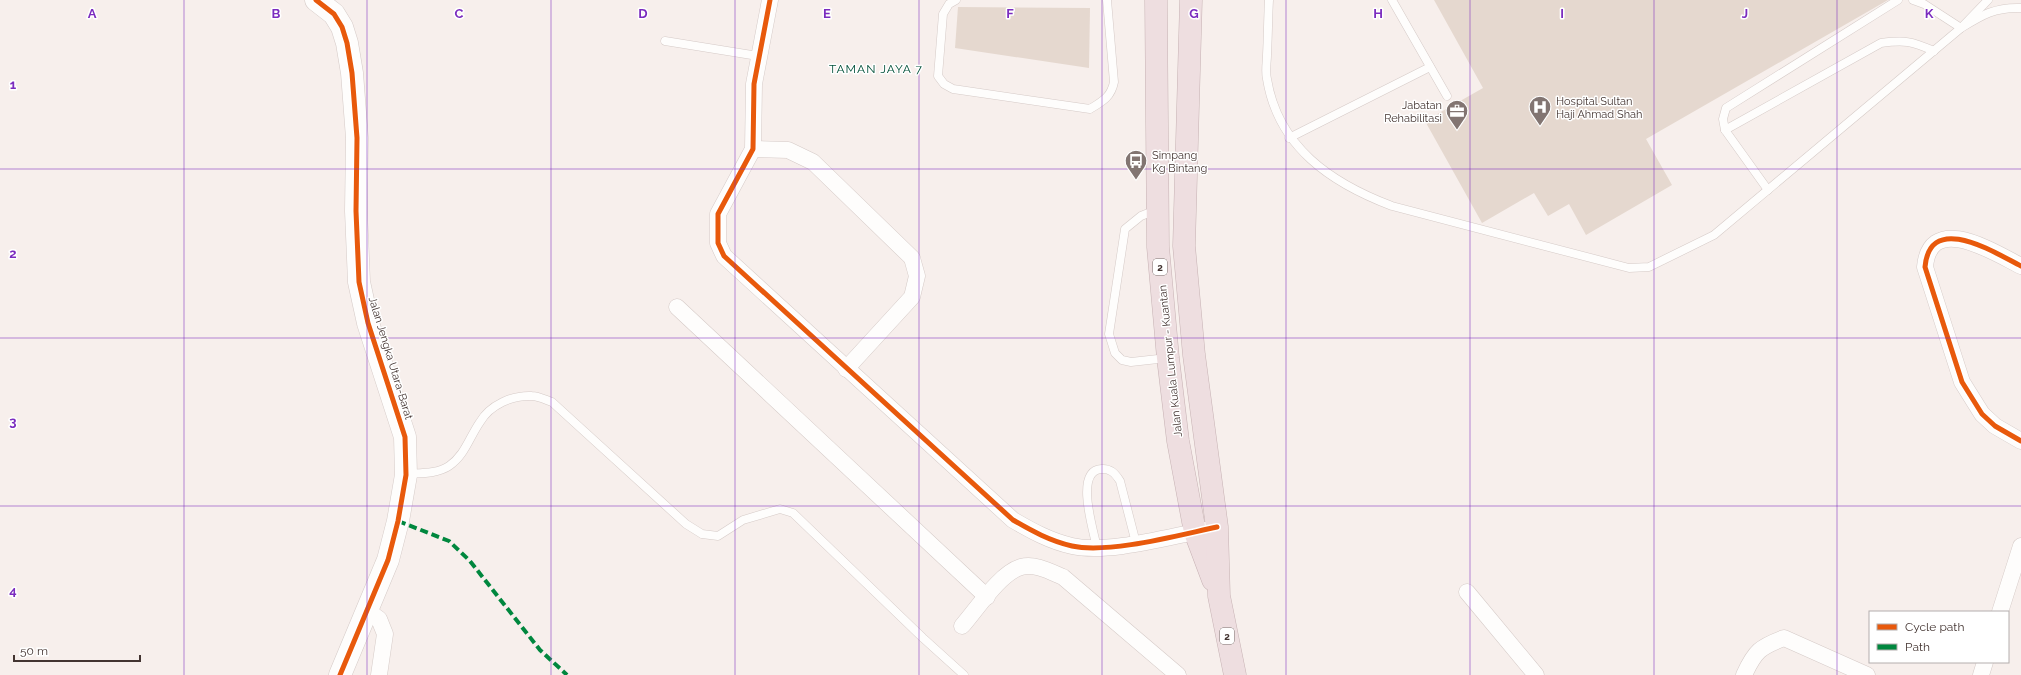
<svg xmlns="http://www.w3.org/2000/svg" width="2021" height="675" viewBox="0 0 2021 675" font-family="Raleway,sans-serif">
<rect width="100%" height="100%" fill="#f7efec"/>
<!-- building -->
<g fill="#e5d8cf">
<path d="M1434,0H1888L1646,139L1672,185L1586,235L1569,204L1548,216L1534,193L1482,223L1425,121L1483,88Z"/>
<path d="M958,7L1090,8L1089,68L955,48Z"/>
</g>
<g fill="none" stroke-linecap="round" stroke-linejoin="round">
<!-- lane casing -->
<g stroke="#d5cac7" stroke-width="9">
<g id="lane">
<path d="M956,0L949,4L943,14L938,76L944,84L953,89L1090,109C1103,101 1111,97 1114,82L1107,0"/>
<path d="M1269,0C1268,18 1268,36 1267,55C1267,62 1265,71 1267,79C1278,147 1331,183 1392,206L1629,268L1649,267L1714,235L1961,28C1982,15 1995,7 2021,8"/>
<path d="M1392,0L1447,96"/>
<path d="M1913,0L1924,4L1961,28L1988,0"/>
<path d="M665,41L758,56"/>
<path d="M1725,130L1881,43C1905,40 1911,41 1934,51"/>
<path d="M1289,138L1430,67"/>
<path d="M1768,190L1725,130L1723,119L1726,108L1898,0"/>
<path d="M1156,210L1141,216L1125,229L1109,334L1115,353L1122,360L1131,362L1167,358"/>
<path d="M407,474C421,473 437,474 449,466C465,455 469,438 480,422C490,405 512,395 532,396C538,396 546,400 552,402L686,524L702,534L718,536L743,520L780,509L793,513L923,638L964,675"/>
<path d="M1097,548C1094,532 1074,471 1101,469C1110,468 1115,473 1120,481L1136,543"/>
</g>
</g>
<!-- street casing -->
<g stroke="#d5cac7" stroke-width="17">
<g id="street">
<path d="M770,0L754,84L753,149L718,214V243L724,256L1013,520C1032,531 1050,541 1072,546C1108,554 1167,537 1205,530"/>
<path d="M753,149L788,150L813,162L912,258L917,276L912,297L846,369"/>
<path d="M2021,266C1995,253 1930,211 1925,267L1962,382L1982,414L1995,426L2021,441"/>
<path d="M677,307L987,597"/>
<path d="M1467,592L1536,675"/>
<path d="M368,611L379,619L385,634L379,675"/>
<path d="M2000,612L2021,546"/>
<path d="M962,626C977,609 1000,573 1021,567C1035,563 1051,572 1063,577L1178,675"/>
<path d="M1744,675C1755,651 1760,647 1784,638L1867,675"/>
<path d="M1981,675L1985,662"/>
</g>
</g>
<!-- secondary casing -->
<g stroke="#d5cac7" stroke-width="23">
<path id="secondary" d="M316,0L334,14L342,27L347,43L352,73L357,138L356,211L359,282L368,323L405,437L406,475L398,521L388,560L340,675"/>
</g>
<!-- highway casing -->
<g stroke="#c6b1b3" stroke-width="23">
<g id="highway">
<path d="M1156,0L1158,247L1168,358L1178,441L1195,532L1213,580"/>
<path d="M1191,0L1184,246L1194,355L1217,527L1219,596L1235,675"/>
</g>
</g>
<!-- lane -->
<use href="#lane" stroke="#fefdfc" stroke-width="8"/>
<!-- street -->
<use href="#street" stroke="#fefdfc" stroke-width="16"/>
<!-- secondary -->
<use href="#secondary" stroke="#fefdfc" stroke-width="22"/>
<!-- highway -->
<use href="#highway" stroke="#eedee0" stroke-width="22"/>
<!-- quiet -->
<path stroke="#00873e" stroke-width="4" stroke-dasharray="8 4" stroke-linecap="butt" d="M398,521L449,541L470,561L540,650L567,675"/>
<!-- cycleway casing -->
<g stroke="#fff" stroke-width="8">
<g id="cycleway">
<path d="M316,0L334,14L342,27L347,43L352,73L357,138L356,211L359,282L368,323L405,437L406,475L398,521L388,560L340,675"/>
<path d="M770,0L754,84L753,149L718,214V243L724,256L1013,520C1032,531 1050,541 1072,546C1109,554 1179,535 1217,527"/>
<path d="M2021,266C1995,253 1930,211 1925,267L1962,382L1982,414L1995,426L2021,441"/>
</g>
</g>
<!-- cycleway -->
<use href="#cycleway" stroke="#e8590c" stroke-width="5"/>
</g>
<!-- grid -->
<path fill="none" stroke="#7b2cbf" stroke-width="1" stroke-opacity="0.55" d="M184,0V675M367,0V675M551,0V675M735,0V675M919,0V675M1102,0V675M1286,0V675M1470,0V675M1654,0V675M1837,0V675M0,169H2021M0,338H2021M0,506H2021"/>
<!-- icons -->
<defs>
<g id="hospital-pin" transform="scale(1.15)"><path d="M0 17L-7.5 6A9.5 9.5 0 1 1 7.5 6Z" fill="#827572" stroke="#fff"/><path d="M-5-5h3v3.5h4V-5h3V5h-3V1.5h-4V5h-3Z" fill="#fff"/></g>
<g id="office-pin" transform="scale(1.15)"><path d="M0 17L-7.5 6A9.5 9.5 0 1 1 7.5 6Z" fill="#827572" stroke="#fff"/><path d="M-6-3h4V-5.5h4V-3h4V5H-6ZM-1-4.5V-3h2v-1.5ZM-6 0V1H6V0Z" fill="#fff"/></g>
<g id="bus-pin" transform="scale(1.15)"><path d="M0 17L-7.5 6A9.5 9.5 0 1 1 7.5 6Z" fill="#827572" stroke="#fff"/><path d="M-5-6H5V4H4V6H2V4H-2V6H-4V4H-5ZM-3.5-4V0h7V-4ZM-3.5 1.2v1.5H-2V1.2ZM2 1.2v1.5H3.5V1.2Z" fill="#fff"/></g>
</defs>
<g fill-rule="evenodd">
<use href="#hospital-pin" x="1540" y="107"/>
<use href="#office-pin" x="1457" y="111"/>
<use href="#bus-pin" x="1136" y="161"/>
</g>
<g text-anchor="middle" stroke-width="3" stroke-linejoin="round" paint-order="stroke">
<!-- shield labels -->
<g fill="#fff" stroke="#7b716f" stroke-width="1">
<rect x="1153" y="259" width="14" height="16" rx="3"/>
<rect x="1220" y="628" width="14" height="16" rx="3"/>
</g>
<g font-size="10" font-weight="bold" fill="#433431">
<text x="1160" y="271">2</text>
<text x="1227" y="640">2</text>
</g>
<!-- poi labels -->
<g font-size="11" fill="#433431" stroke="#fff" text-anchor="start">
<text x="1556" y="105">Hospital Sultan<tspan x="1556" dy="13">Haji Ahmad Shah</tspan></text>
<text x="1442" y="109" text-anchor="end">Jabatan<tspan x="1442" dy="13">Rehabilitasi</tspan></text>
<text x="1152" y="159">Simpang<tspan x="1152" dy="13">Kg Bintang</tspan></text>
</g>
<!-- street labels -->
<g font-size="11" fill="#433431" stroke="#fff">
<text transform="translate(391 358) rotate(73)" y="4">Jalan Jengka Utara-Barat</text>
<text transform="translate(1170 361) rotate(-96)" y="4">Jalan Kuala Lumpur - Kuantan</text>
</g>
<!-- neighbourhood labels -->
<g font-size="12" letter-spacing="1" fill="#015039" stroke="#fff">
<text x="876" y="73">TAMAN JAYA 7</text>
</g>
</g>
<g font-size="13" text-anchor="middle" font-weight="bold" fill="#7b2cbf" stroke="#fff" stroke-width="3" stroke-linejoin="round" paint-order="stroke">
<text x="92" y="18">A</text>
<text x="276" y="18">B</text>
<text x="459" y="18">C</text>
<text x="643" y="18">D</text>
<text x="827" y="18">E</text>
<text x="1010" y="18">F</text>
<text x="1194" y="18">G</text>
<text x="1378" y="18">H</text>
<text x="1562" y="18">I</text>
<text x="1745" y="18">J</text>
<text x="1929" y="18">K</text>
<text x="13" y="89">1</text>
<text x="13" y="258">2</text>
<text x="13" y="426">3</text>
<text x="13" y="595">4</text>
</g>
<!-- legend -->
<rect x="1869" y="611" width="140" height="52" fill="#ffffff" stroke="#b4aead"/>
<rect x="1877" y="624" width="20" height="6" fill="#e8590c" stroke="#b4aead"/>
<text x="1905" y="631" font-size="12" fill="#433431">Cycle path</text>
<rect x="1877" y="644" width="20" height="6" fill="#00873e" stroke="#b4aead"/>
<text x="1905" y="651" font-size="12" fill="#433431">Path</text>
<!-- scale -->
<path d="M14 655v6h126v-6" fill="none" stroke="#433431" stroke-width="2"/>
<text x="20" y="655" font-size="12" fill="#433431" stroke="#ffffff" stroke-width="3" paint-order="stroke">50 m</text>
</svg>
